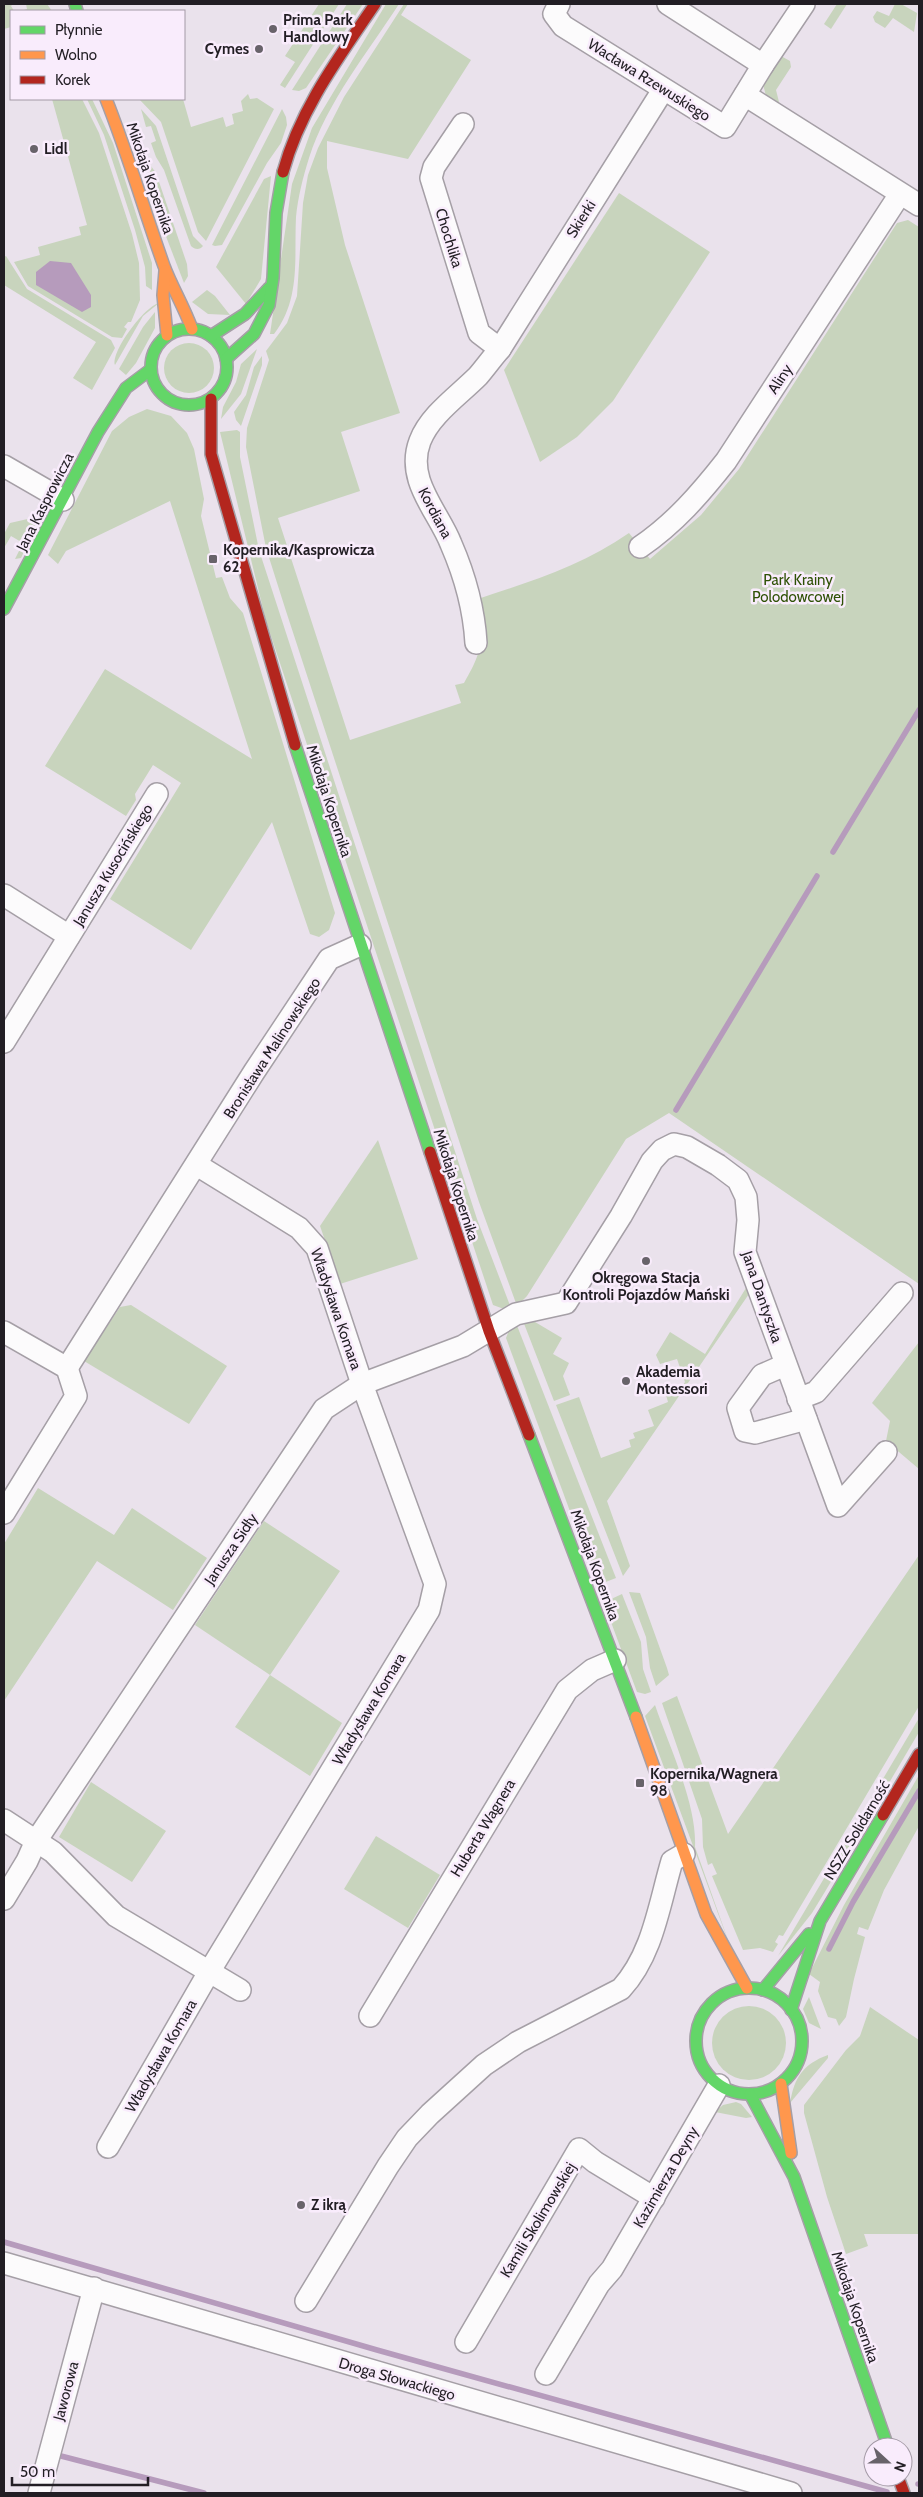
<svg xmlns="http://www.w3.org/2000/svg" width="923" height="2497" viewBox="0 0 923 2497" font-family="Cabin,sans-serif">
<rect width="100%" height="100%" fill="#eae2ec"/>
<!-- green -->
<g fill="#c8d4bd">
<path d="M4,4H13L11,6L14,11H11V27L4,29Z"/>
<path d="M26,4H47L52,11H21L27,9Z"/>
<path d="M319,4H339L285,88L280,85L295,62L285,56Z"/>
<path d="M347,4H363L306,88L299,91L292,90Z"/>
<path d="M386,4H399C368,52 327,102 309,158C303,177 298,197 296,217C294,258 301,299 274,334H270L292,184L312,128Z"/>
<path d="M404,4H408L401,15L471,60L408,159L327,141V168L345,245L400,413L341,432L360,491L278,518L350,740L461,703L455,685L464,683C486,645 481,642 475,600C529,582 582,566 629,533L650,559L701,515L739,469L897,223L908,220L919,227V1284L669,1113L626,1139L527,1296L517,1306L479,1202L285,608L266,548L246,447L247,428L269,360L266,351L287,323L297,296L303,203L308,175L318,148L344,97Z"/>
<path d="M837,4H847L831,29L824,24Z"/>
<path d="M895,4H901L917,13L914,32L893,18L885,28L875,22L873,17L877,11L889,16Z"/>
<path d="M781,56L790,61L791,67L776,90L780,106L766,96L763,84Z"/>
<path d="M248,94L250,99L257,98L274,109L206,241L198,232L161,122L139,99H183L191,127L223,117L226,127L234,124L232,114L243,111L241,101Z"/>
<path d="M52,99H82L99,133L132,234L139,263L140,300L131,322H128L124,327L127,329L122,338L112,337L28,286L14,262L40,255L38,247L81,235L79,227L87,225Z"/>
<path d="M87,99H92L113,143L152,263V290L146,286L145,267L135,230L104,135Z"/>
<path d="M141,109L156,126L193,236L203,246C200,250 195,250 191,246L164,170L156,157L151,143L156,141L151,126L146,127Z"/>
<path d="M282,109L286,117L287,125L281,143L267,163L222,245L215,246L212,245Z"/>
<path d="M148,162L156,173L187,264L188,276L184,283L162,226Z"/>
<path d="M271,176L261,279L246,304L216,267L264,179Z"/>
<path d="M619,193L710,252L613,401L577,437L540,462L504,370Z"/>
<path d="M6,256L27,289L111,340L115,348L92,390L73,378L96,342L4,285V257Z"/>
<path d="M207,290L215,296L230,315L208,314L192,302Z"/>
<path d="M159,303L143,316L115,365C111,351 145,306 159,303Z"/>
<path d="M155,312V328L136,363L126,375L119,369L143,327Z"/>
<circle cx="189" cy="368" r="25"/>
<path d="M257,349L241,394L221,419L223,407L236,382L241,364Z"/>
<path d="M262,356V365L241,426L236,420L234,412L246,395L254,367Z"/>
<path d="M147,409L171,416L187,433L194,449L204,499L201,516L216,578L222,577L230,598L243,613L335,913L329,930L319,937L310,934L272,822L191,950L110,899L181,783L153,765L135,794L136,800L126,816L45,766L105,669L252,759L170,501L66,551L58,564L48,555L112,431L129,417Z"/>
<path d="M237,430L240,432V457L259,550L477,1219L511,1308L504,1309L493,1305L266,621L220,432Z"/>
<path d="M41,502L44,508L21,558L15,559L23,543L11,536L4,548V534L10,523L32,518Z"/>
<path d="M378,1140L418,1259L340,1284L320,1226Z"/>
<path d="M742,1255L751,1291L607,1501L630,1566L623,1576L556,1405L579,1397L601,1458L631,1447L629,1440L635,1438L633,1433L654,1426L648,1410L668,1402L666,1395L681,1389L685,1382L677,1359L660,1364L656,1355L670,1332L705,1354L746,1288L735,1258Z"/>
<path d="M131,1305L227,1366L189,1424L84,1361L120,1307Z"/>
<path d="M530,1319L562,1338L553,1354L569,1363L563,1376L570,1395L554,1401L523,1321Z"/>
<path d="M516,1323L616,1578L603,1583L595,1579L506,1338L510,1328Z"/>
<path d="M919,1342V1469L886,1441L890,1421L872,1403Z"/>
<path d="M38,1488L114,1535L132,1508L207,1558L173,1610L97,1561L4,1701V1544Z"/>
<path d="M264,1521L340,1571L270,1675L342,1723L310,1776L235,1727L270,1675L195,1625Z"/>
<path d="M919,1555V1706L783,1936L779,1935L775,1942L778,1944L773,1952L760,1948L743,1950L712,1876L717,1874L712,1863L708,1865L703,1847L702,1819L662,1703L677,1696L728,1834Z"/>
<path d="M629,1592L640,1593L667,1668L669,1675L656,1686L650,1668L646,1637Z"/>
<path d="M622,1594L641,1642L643,1669L651,1692L645,1694L637,1692L605,1606L609,1600Z"/>
<path d="M655,1705C669,1746 697,1804 695,1847L733,1954L645,1716Z"/>
<path d="M919,1718V1732L826,1890L812,1913L778,1956Z"/>
<path d="M919,1775V1826L884,1890L868,1930L859,1927L857,1934L865,1937L854,1979L846,2017L839,2026L836,2019L828,2017L818,1991L820,1982L809,1974L844,1905Z"/>
<path d="M91,1782L166,1831L132,1882L59,1837Z"/>
<path d="M376,1836L440,1875L408,1928L344,1889Z"/>
<path d="M809,1997L821,2029L809,2023L803,2009Z"/>
<circle cx="749" cy="2043" r="37"/>
<path d="M870,2007L919,2040V2234H864L868,2246L846,2254L827,2197L804,2113V2105L846,2050L860,2036Z"/>
<path d="M828,2055V2058L790,2103C794,2078 803,2064 828,2055Z"/>
<path d="M736,2102L741,2104L752,2117L746,2118L715,2112L723,2105Z"/>
</g>
<!-- water -->
<path fill="#b69bbc" d="M50,261L71,263L91,295V307L82,312L36,285V272Z"/>
<g fill="none" stroke-linecap="round" stroke-linejoin="round">
<!-- stream -->
<g stroke="#b69bbc" stroke-width="5.5">
<path d="M833,852L919,710"/>
<path d="M676,1110L817,876"/>
<path d="M829,1949L853,1902L919,1791"/>
<path d="M4,2242L377,2350L887,2492"/>
<path d="M61,2456L204,2493"/>
<path d="M918,2484H919"/>
</g>
<!-- street casing -->
<g stroke="#a59fa6" stroke-width="24">
<g id="street">
<path d="M559,4L554,14L563,26L725,127L763,65L668,4"/>
<path d="M763,65L804,4"/>
<path d="M745,95L919,205"/>
<path d="M463,124L434,167L431,178L479,333L500,349"/>
<path d="M4,466L63,500"/>
<path d="M640,547C675,523 700,494 726,461L900,194"/>
<path d="M476,643C474,609 465,576 451,544C438,511 405,480 420,441C430,415 458,396 478,376C485,368 492,358 500,349L663,90"/>
<path d="M4,895L69,936"/>
<path d="M4,1042L157,794"/>
<path d="M4,1332L67,1368L76,1396L4,1513"/>
<path d="M785,1365L762,1375L738,1408L745,1431L755,1433L806,1419"/>
<path d="M67,1368L254,1072L329,959L360,945"/>
<path d="M798,1399L816,1392L902,1293"/>
<path d="M4,1820L53,1852L116,1916L240,1990"/>
<path d="M4,1899L27,1861L36,1841L324,1409L362,1384L463,1346L516,1314L566,1303L621,1216L652,1161L662,1150L674,1144L687,1147L718,1165L738,1180L746,1197L748,1220L745,1252L838,1506L886,1452"/>
<path d="M370,2016L567,1690L592,1670L615,1660"/>
<path d="M108,2147L209,1972L429,1610L435,1584L362,1384L317,1248L299,1228L197,1165"/>
<path d="M4,2263L791,2493"/>
<path d="M306,2301L388,2166L407,2138L430,2114L484,2065L518,2042L621,1989C653,1954 659,1905 672,1861L684,1854"/>
<path d="M466,2342L579,2149L595,2162L654,2198"/>
<path d="M546,2374L599,2284L612,2269L719,2085"/>
<path d="M39,2493L94,2288"/>
</g>
</g>
<!-- fast casing -->
<g stroke="#a59fa6" stroke-width="14">
<g id="fast">
<path d="M75,4L77,11"/>
<circle cx="189" cy="367" r="38"/>
<path d="M211,336L245,314L269,288"/>
<path d="M226,359L254,334L269,305L273,278L276,213L283,172"/>
<path d="M4,609L98,432L126,388L150,370"/>
<path d="M295,745L430,1152"/>
<path d="M529,1435L636,1717"/>
<circle cx="749" cy="2041" r="53"/>
<path d="M763,1990L809,1934"/>
<path d="M791,2010L820,1921L883,1815"/>
<path d="M750,2094L794,2177L888,2447"/>
</g>
</g>
<!-- slow casing -->
<g stroke="#a59fa6" stroke-width="14">
<g id="slow">
<path d="M106,99C128,154 144,210 164,266C172,287 184,307 192,329"/>
<path d="M165,271L163,295L167,335"/>
<path d="M636,1717L706,1914L747,1988"/>
<path d="M781,2084L791,2153"/>
</g>
</g>
<!-- jam casing -->
<g stroke="#a59fa6" stroke-width="14">
<g id="jam">
<path d="M283,172C300,109 339,57 375,4"/>
<path d="M211,399V454L295,745"/>
<path d="M430,1152L489,1331L529,1435"/>
<path d="M883,1815L919,1754"/>
<path d="M898,2477L904,2493"/>
</g>
</g>
<!-- street -->
<use href="#street" stroke="#fcfbfc" stroke-width="21"/>
<!-- fast -->
<use href="#fast" stroke="#63d668" stroke-width="11"/>
<!-- slow -->
<use href="#slow" stroke="#ff974d" stroke-width="11"/>
<!-- jam -->
<use href="#jam" stroke="#b3261e" stroke-width="11"/>
</g>
<!-- markers -->
<g fill="#68636a" stroke="#f9ecfc" stroke-width="2">
<circle cx="273" cy="29" r="5"/>
<circle cx="259" cy="49" r="5"/>
<circle cx="34" cy="149" r="5"/>
<rect x="208" y="554" width="10" height="10" rx="2.5"/>
<circle cx="646" cy="1261" r="5"/>
<circle cx="626" cy="1381" r="5"/>
<rect x="635" y="1778" width="10" height="10" rx="2.5"/>
<circle cx="301" cy="2205" r="5"/>
</g>
<g text-anchor="middle" stroke-width="5" stroke-linejoin="round" paint-order="stroke">
<!-- poi labels -->
<g font-size="15" font-weight="bold" fill="#221e24" stroke="#f9ecfc" text-anchor="start">
<text x="283" y="25">Prima Park<tspan x="283" dy="17">Handlowy</tspan></text>
<text x="249" y="54" text-anchor="end">Cymes</text>
<text x="44" y="154">Lidl</text>
<text x="223" y="555">Kopernika/Kasprowicza<tspan x="223" dy="17">62</tspan></text>
<text x="646" y="1283" text-anchor="middle">Okręgowa Stacja<tspan x="646" dy="17">Kontroli Pojazdów Mański</tspan></text>
<text x="636" y="1377">Akademia<tspan x="636" dy="17">Montessori</tspan></text>
<text x="650" y="1779">Kopernika/Wagnera<tspan x="650" dy="17">98</tspan></text>
<text x="311" y="2210">Z ikrą</text>
</g>
<!-- street labels -->
<g font-size="15" fill="#221e24" stroke="#f9ecfc">
<text transform="translate(649 80) rotate(32)" y="5">Wacława Rzewuskiego</text>
<text transform="translate(150 178) rotate(71)" y="5">Mikołaja Kopernika</text>
<text transform="translate(581 219) rotate(-58)" y="5">Skierki</text>
<text transform="translate(449 238) rotate(73)" y="5">Chochlika</text>
<text transform="translate(780 379) rotate(-57)" y="5">Aliny</text>
<text transform="translate(45 502) rotate(-63)" y="5">Jana Kasprowicza</text>
<text transform="translate(435 513) rotate(62)" y="5">Kordiana</text>
<text transform="translate(329 801) rotate(72)" y="5">Mikołaja Kopernika</text>
<text transform="translate(113 865) rotate(-59)" y="5">Janusza Kusocińskiego</text>
<text transform="translate(272 1048) rotate(-57)" y="5">Bronisława Malinowskiego</text>
<text transform="translate(456 1185) rotate(72)" y="5">Mikołaja Kopernika</text>
<text transform="translate(762 1297) rotate(71)" y="5">Jana Dantyszka</text>
<text transform="translate(336 1309) rotate(71)" y="5">Władysława Komara</text>
<text transform="translate(231 1549) rotate(-56)" y="5">Janusza Sidły</text>
<text transform="translate(595 1565) rotate(70)" y="5">Mikołaja Kopernika</text>
<text transform="translate(369 1709) rotate(-59)" y="5">Władysława Komara</text>
<text transform="translate(483 1828) rotate(-59)" y="5">Huberta Wagnera</text>
<text transform="translate(857 1830) rotate(-59)" y="5">NSZZ Solidarność</text>
<text transform="translate(161 2056) rotate(-60)" y="5">Władysława Komara</text>
<text transform="translate(666 2177) rotate(-60)" y="5">Kazimierza Deyny</text>
<text transform="translate(538 2220) rotate(-59)" y="5">Kamili Skolimowskiej</text>
<text transform="translate(855 2307) rotate(71)" y="5">Mikołaja Kopernika</text>
<text transform="translate(397 2379) rotate(16)" y="5">Droga Słowackiego</text>
<text transform="translate(66 2391) rotate(-75)" y="5">Jaworowa</text>
</g>
<!-- park labels -->
<g font-size="15" fill="#2e5105" stroke="#f9ecfc">
<text x="798" y="585">Park Krainy<tspan x="798" dy="17">Polodowcowej</tspan></text>
</g>
</g>
<!-- border -->
<rect width="923" height="2497" fill="none" stroke="#221e24" stroke-width="10"/>
<!-- legend -->
<rect x="10" y="10" width="175" height="90" fill="#f9ecfc" stroke="#a39aa6"/>
<rect x="20" y="26" width="25" height="8" fill="#63d668" stroke="#a39aa6"/>
<text x="55" y="35" font-size="15" fill="#221e24">Płynnie</text>
<rect x="20" y="51" width="25" height="8" fill="#ff974d" stroke="#a39aa6"/>
<text x="55" y="60" font-size="15" fill="#221e24">Wolno</text>
<rect x="20" y="76" width="25" height="8" fill="#b3261e" stroke="#a39aa6"/>
<text x="55" y="85" font-size="15" fill="#221e24">Korek</text>
<!-- north arrow -->
<g transform="translate(888 2462) rotate(111)"><circle r="24" fill="#f9ecfc" stroke="#a39aa6"/>
<path d="M0-4L9 19L0 12L-9 19Z" fill="#68636a"/>
<text y="-8" font-size="14" font-weight="bold" text-anchor="middle" fill="#221e24">N</text>
</g>
<!-- scale -->
<path d="M12 2477v8h136v-8" fill="none" stroke="#221e24" stroke-width="2.5"/>
<text x="20" y="2477" font-size="15" fill="#221e24" stroke="#f9ecfc" stroke-width="4" paint-order="stroke">50 m</text>
</svg>
